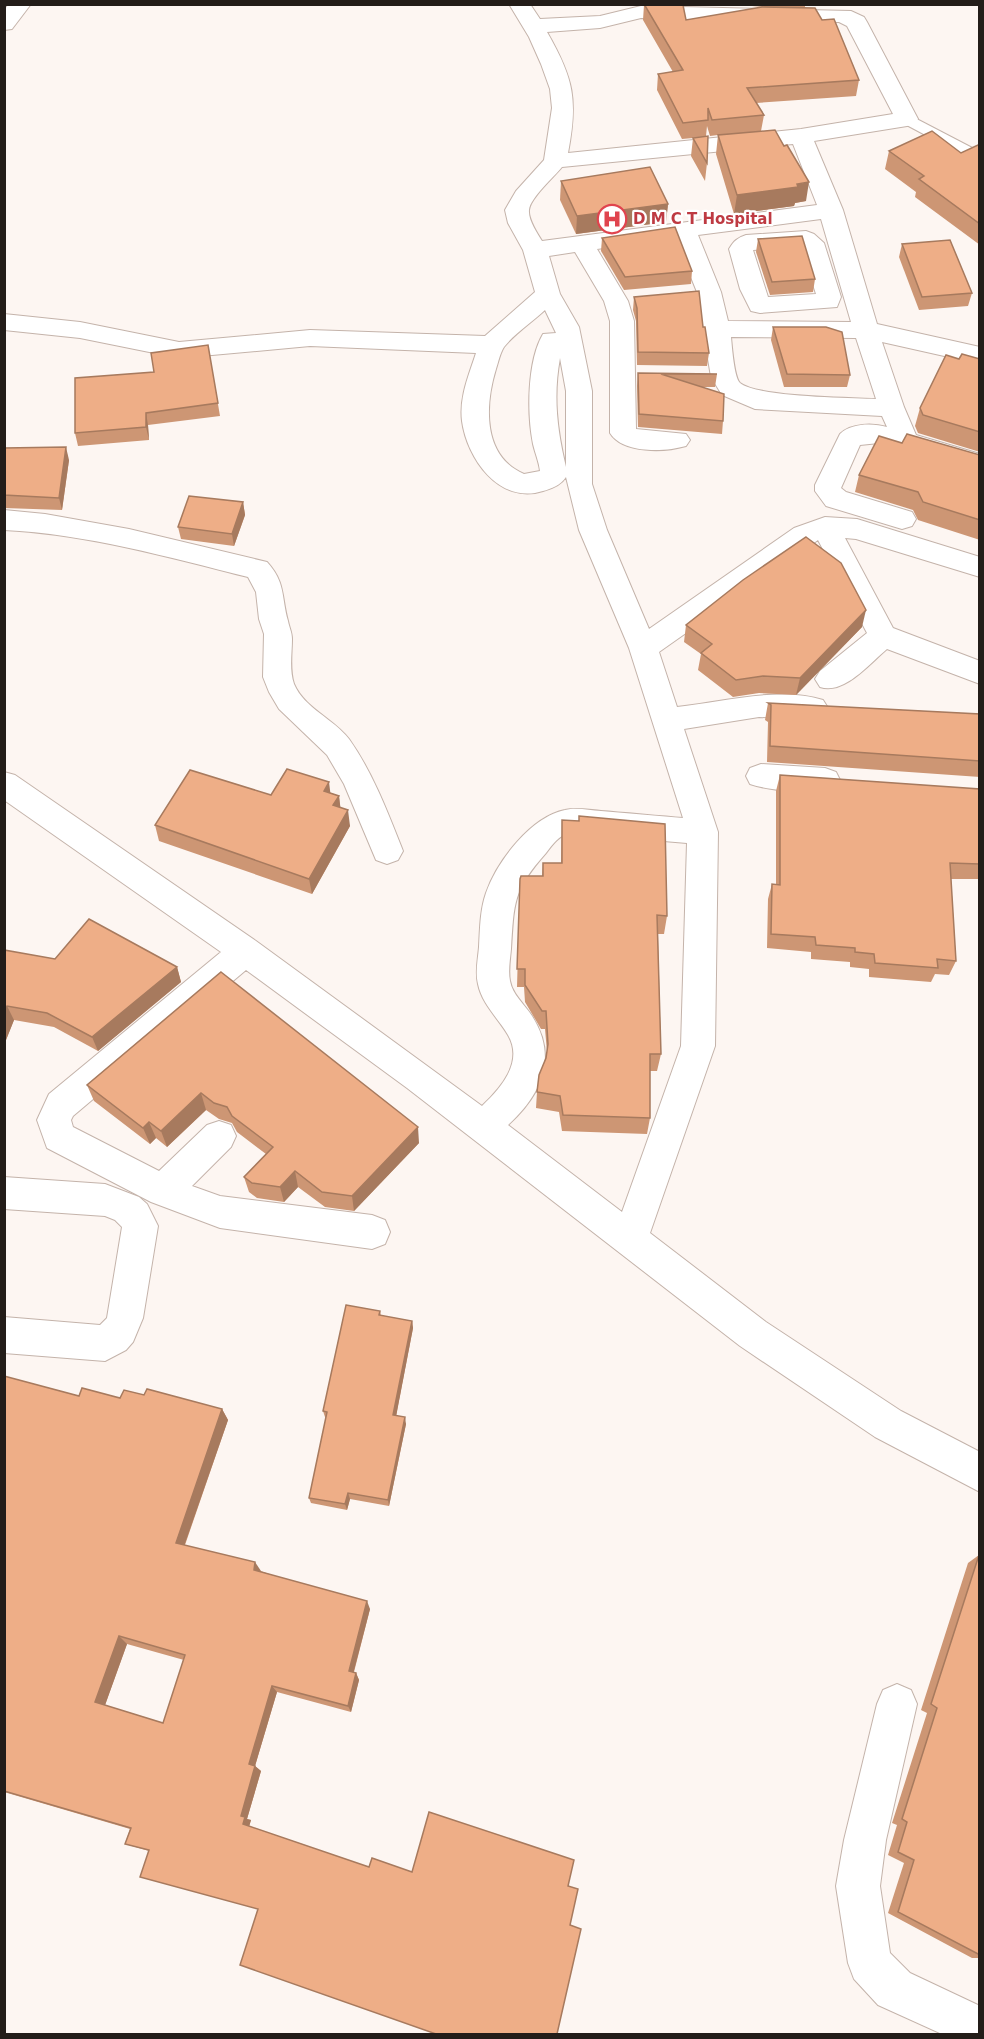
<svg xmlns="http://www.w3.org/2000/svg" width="984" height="2039" viewBox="0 0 984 2039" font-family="'DejaVu Sans',sans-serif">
<rect width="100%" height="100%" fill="#fdf6f2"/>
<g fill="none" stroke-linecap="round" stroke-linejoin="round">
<!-- lane casing -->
<g stroke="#c4b3aa" stroke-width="2">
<path id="lane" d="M907,114L980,152V164L901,122L899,119Z"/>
</g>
<!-- street casing -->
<g stroke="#c4b3aa" stroke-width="2">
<g id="street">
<path d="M509,4H530L540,19L600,16L641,6L851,11L864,17L867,22L918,119L915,124L907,126L814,141L843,210L877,324L980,347V364L882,342L904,407L916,435L980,454V473L879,443L860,445L841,488L846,492L912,512L916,519L912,526L902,529L826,506L815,491V485L840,434C851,423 873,423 887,427L882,416L755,409L722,395L711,377L697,292L675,238L597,249L628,301L634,321L636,429L686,434L690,440L686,446C665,452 623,454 610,433V321L604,301L575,252L549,256L560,294L579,327L592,391V484L607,530L649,629L794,528L825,517L857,519L980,557V577L856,539L845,538L893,628L980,661V684L887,649C869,664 844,695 820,687L815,679L820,671L867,633L818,540L659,652L677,707C721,702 781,686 823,700L828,708L823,716L813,719L759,717L684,729L718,832L715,1046L650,1233L766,1322L901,1411L980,1452V1492L875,1437L740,1346L407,1088L246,970L73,1116L71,1120L73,1127L159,1171L207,1125L219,1121L231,1125L236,1136L231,1147L192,1186L220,1196L372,1215L385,1220L390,1232L385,1244L372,1249L220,1228L151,1202L47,1148L37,1120L49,1094L221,952L4,800V772L15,775L256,941L482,1106C501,1088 524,1062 508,1035C498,1018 482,1004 478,984C475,972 478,959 479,947C480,929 480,910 486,893C497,861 531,817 565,810C576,807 589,810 601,811C628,813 656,816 683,818L629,648L579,530L566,477C561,485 551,489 543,491C499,505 467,458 462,421C459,397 469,375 476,353L310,346L179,358L80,338L4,330V314L80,322L179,342L310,330L485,336L535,292L523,250L508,223L505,210L516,191L544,160L552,108L550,89L541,64L529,37ZM641,18L839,22L847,26L893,114L801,129L568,153C578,100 574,79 547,32L600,28ZM793,144L817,205L542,241C537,233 528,220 529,210C530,198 554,177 562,167ZM821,219L851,322L728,321L721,292L698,235ZM545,310L556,333L543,334C527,361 527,414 533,444C535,453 539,462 540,471L524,474C482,456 485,405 496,369C498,363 500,353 504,347C514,334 532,322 545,310ZM731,337L856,338L876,399C850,398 757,397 740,383C734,377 732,347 731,337ZM560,358L566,391V467C557,430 553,396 560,358ZM570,833L687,843L681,1046L622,1212L508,1125C542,1094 558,1057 532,1016C525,1005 512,994 510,981C508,971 510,960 511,949C514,902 513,890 546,853C552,845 559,835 570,833Z"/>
<path d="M806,231L814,234L824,243L841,297L837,307L760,313L751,311L740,289L729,249C734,241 737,238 746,235ZM801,247L816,294L768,297L753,250Z"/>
<path d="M4,510L45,514L129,529L267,562C286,583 281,596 288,621C289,627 292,632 292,639C292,653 289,670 294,684C304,708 334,719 349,739C373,773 388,813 403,851L398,860L387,864L376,860L344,784L327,755L279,709L269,692L263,677L264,634L259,619L256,592L248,577C168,557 86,534 4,530Z"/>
<path d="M761,764L825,768L836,772L840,780L836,788C815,795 771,791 750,784L746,776L750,768Z"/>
<path d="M4,1177L105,1184L139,1197L147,1204L158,1226L143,1318L133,1342L126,1350L105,1361L4,1353V1317L100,1325L107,1318L122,1227L115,1220L105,1216L4,1209Z"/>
<path d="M897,1684L911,1690L917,1704L886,1840L880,1886L890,1953L910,1973L980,2006V2034H942L878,2005L854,1979L848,1963L836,1886L844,1840L877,1704L883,1690Z"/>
</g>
</g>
<!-- secondary casing -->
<g stroke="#c4b3aa" stroke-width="2">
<path id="secondary" d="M9,4H31L12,29L4,30V10Z"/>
</g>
<!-- lane -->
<use href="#lane" fill="#fff" fill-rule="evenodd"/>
<!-- street -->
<use href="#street" fill="#fff" fill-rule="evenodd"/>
<!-- secondary -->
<use href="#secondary" fill="#fff" fill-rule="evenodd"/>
</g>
<!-- wall -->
<g fill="#cd9674" fill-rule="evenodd">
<path d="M634,4H679L669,5L686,20L765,7L752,6L751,4H805V7L859,80L856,96L756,103L764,115L761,131L806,201L795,203L794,206L734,214L716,154L718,135L710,136L707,126L706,136L707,163L705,181L691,156L693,138L682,139L657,90L658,74L673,72L643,20L644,5H634Z"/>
<path d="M980,145V245L915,197L916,192L885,169L889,151L961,153Z"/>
<path d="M561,181L668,204L666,222L576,234L560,200Z"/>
<path d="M602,238L692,271L691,284L624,290L601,251Z"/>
<path d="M758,239L815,279L813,292L770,295L756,252Z"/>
<path d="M902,244L972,293L968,306L919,310L899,257Z"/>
<path d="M634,297L703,327L709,353L707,366L637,365L636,321L633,310Z"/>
<path d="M773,327L850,375L847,387H784L771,340Z"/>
<path d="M208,345L220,416L148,425L149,440L78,446L75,433L154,372Z"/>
<path d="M959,359H980V452L918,433L915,426L920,408Z"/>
<path d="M638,373L717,374L715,387H702L723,421L722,434L638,427L637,386Z"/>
<path d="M902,443L980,455V540L918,520L913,510L855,492L859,475Z"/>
<path d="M4,448L69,460L62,510L4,508Z"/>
<path d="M243,502L245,515L234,546L181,539L178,527Z"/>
<path d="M686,625L862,627L796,695L759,693L733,697L698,670L701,654L684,642Z"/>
<path d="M768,703L980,714V777L767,762L768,722L765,720Z"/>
<path d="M780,775L980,789V879H951L956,961L949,975L935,974L931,982L869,977V969L850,967V962L811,959V952L767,948L768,899L772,884H776V791Z"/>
<path d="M331,793L339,796L340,808L350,826L312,894L159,841L155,825L271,795Z"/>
<path d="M562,820L667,916L664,934H658L661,1054L657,1071H650V1118L647,1134L562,1131L559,1112L536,1108L537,1092L547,1052L545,1029H541L525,1002L524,987H517L520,879L542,876L543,863H561Z"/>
<path d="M4,950L55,959L177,967L181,982L98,1051L54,1027L14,1020L4,1045Z"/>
<path d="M221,972L419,1143L354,1211L325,1207L298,1187L284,1202L257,1198L249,1192L244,1177L266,1154L237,1132L232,1123L219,1119L206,1110L167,1147L156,1138L150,1144L94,1101L87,1085Z"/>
<path d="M380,1311L381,1316L412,1321L413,1328L396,1416L406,1424L389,1506L350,1499L347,1510L311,1503L309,1498L326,1418L325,1417L323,1411Z"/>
<path d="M4,1376L79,1396L120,1398L144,1395L222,1409L228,1420L185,1545L370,1609L354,1672L356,1673L359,1680L351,1712L277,1692L255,1766L261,1771L247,1819L251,1820L249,1826L369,1867L412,1872L574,1860L258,1909L149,1851L125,1844L130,1829L4,1792ZM127,1644L184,1660L163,1723L105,1705Z"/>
<path d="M979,1555L980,1958H972L888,1913L904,1863L888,1855L897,1825L892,1823L893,1820L927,1713L921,1710L968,1563Z"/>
</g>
<!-- shaded-wall -->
<g fill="#a77a5e">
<path d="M809,182L806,201L795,203L794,206L734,214L737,195Z"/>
<path d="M668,204L666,222L576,234L577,216Z"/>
<path d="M146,413L148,425L149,440L146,427Z"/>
<path d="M66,447L69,460L62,510L59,498Z"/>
<path d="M243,502L245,515L234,546L232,534Z"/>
<path d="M866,610L862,627L796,695L800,678Z"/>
<path d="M329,782L331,798L324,791Z"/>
<path d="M339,796L341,812L333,805Z"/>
<path d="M348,810L350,826L312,894L309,879Z"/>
<path d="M177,967L181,982L98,1051L92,1037Z"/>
<path d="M7,1006L14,1020L4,1045V1013Z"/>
<path d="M201,1093L206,1110L167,1147L161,1131Z"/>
<path d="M149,1122L156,1138L150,1144L143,1128Z"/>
<path d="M418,1127L419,1143L354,1211L352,1196Z"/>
<path d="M295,1171L298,1187L284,1202L280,1187Z"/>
<path d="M412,1321L413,1328L395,1422L393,1415Z"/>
<path d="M222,1409L228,1420L182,1552L176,1543Z"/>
<path d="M405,1417L406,1424L389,1506L388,1500Z"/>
<path d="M348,1493L350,1499L347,1510L345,1504Z"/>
<path d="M255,1562L261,1571L259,1578L254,1570Z"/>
<path d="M367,1601L370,1609L352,1678L349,1671Z"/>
<path d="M119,1636L127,1644L104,1708L95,1702Z"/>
<path d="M356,1673L359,1680L351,1712L348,1706Z"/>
<path d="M272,1686L277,1692L255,1766L261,1771L247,1819L251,1820L249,1827L243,1824L241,1816L249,1764Z"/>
</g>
<!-- building -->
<g fill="#eeae87" stroke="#a77a5e" stroke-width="1.5" fill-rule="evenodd">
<path d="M644,4L683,5L686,20L762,7L815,8L822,20L834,19L859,80L747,88L764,115L712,120L708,108V120L683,123L658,74L683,70Z"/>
<path d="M775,130L784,146L787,145L809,182L797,184L798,187L737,195L718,135Z"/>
<path d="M932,131L961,153L978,145H980V224L919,179L924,176L889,151Z"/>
<path d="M708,136L707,163L693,138Z"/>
<path d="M650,167L668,204L577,216L561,181Z"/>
<path d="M675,227L692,271L625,277L602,238Z"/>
<path d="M802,236L815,279L772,282L758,239Z"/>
<path d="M950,240L972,293L922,297L902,244Z"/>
<path d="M699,291L703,327H705L709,353L638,352L637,308L634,297Z"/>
<path d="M773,327H826L842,332L850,375L787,374Z"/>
<path d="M208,345L218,403L146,413V427L75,433V378L154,372L151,353Z"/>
<path d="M962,354L980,359V432L923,415L920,408L946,355L959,359Z"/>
<path d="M638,373L717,374H661L724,394L723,421L639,414Z"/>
<path d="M907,434L980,455V520L923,502L918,492L859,475L879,436L902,443Z"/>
<path d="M66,447L59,498L4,495V448Z"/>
<path d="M189,496L243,502L232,534L178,527Z"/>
<path d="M806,537L841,563L866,610L800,678L763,676L736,680L701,653L712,644L686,625L743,580Z"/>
<path d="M768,703L980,714V761L770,746L771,705Z"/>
<path d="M287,769L329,782L324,791L339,796L333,805L348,810L309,879L155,825L190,770L271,795Z"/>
<path d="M780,775L980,789V864L950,863L956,961L937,959L938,968L875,963L874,954L855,952V948L816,945L815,937L771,934L772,884L780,885Z"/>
<path d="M579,816L665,824L667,916L657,915L661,1054H650V1118L563,1115L560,1096L537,1092L539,1075L546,1058L548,1044L546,1011H542L525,985V969H517L520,879L521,876H543V863H562V820L579,821Z"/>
<path d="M89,919L177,967L92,1037L47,1013L7,1006L4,1013V950L55,959Z"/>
<path d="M221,972L418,1127L352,1196L322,1192L295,1171L280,1187L252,1183L244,1177L273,1147L232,1116L227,1107L214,1103L201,1093L161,1131L149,1122L143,1128L87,1085Z"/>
<path d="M346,1305L380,1311L379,1315L412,1321L393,1415L405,1417L388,1500L348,1493L345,1504L309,1498L327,1412L323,1411Z"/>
<path d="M4,1376L79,1396L82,1388L120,1398L124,1390L144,1395L147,1389L222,1409L176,1543L255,1562L254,1570L367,1601L349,1671L356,1673L348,1706L272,1686L249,1764L255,1766L241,1816L245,1817L243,1824L369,1867L372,1858L412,1872L429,1812L574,1860L568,1886L578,1889L570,1925L581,1929L557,2034H436L240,1965L258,1909L140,1877L149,1850L125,1844L131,1828L4,1791ZM119,1636L185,1655L163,1723L95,1702Z"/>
<path d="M979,1555H980V1955L898,1912L914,1860L898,1852L907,1822L902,1819L937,1708L931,1704Z"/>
</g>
<!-- icons -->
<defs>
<g id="hospital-ring" transform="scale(1.5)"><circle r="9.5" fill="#fff" stroke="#e0444e" stroke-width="1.5"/><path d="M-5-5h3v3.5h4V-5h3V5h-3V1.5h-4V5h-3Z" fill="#e0444e"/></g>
</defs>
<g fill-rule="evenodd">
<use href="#hospital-ring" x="612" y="219"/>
</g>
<g text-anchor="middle" stroke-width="4.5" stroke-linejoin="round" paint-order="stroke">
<!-- far-health labels -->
<g font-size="15" font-weight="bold" fill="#be3a42" stroke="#fff" text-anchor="start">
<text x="633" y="224">D M C T Hospital</text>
</g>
</g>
<!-- border -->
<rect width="984" height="2039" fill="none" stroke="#231d19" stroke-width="12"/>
</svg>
